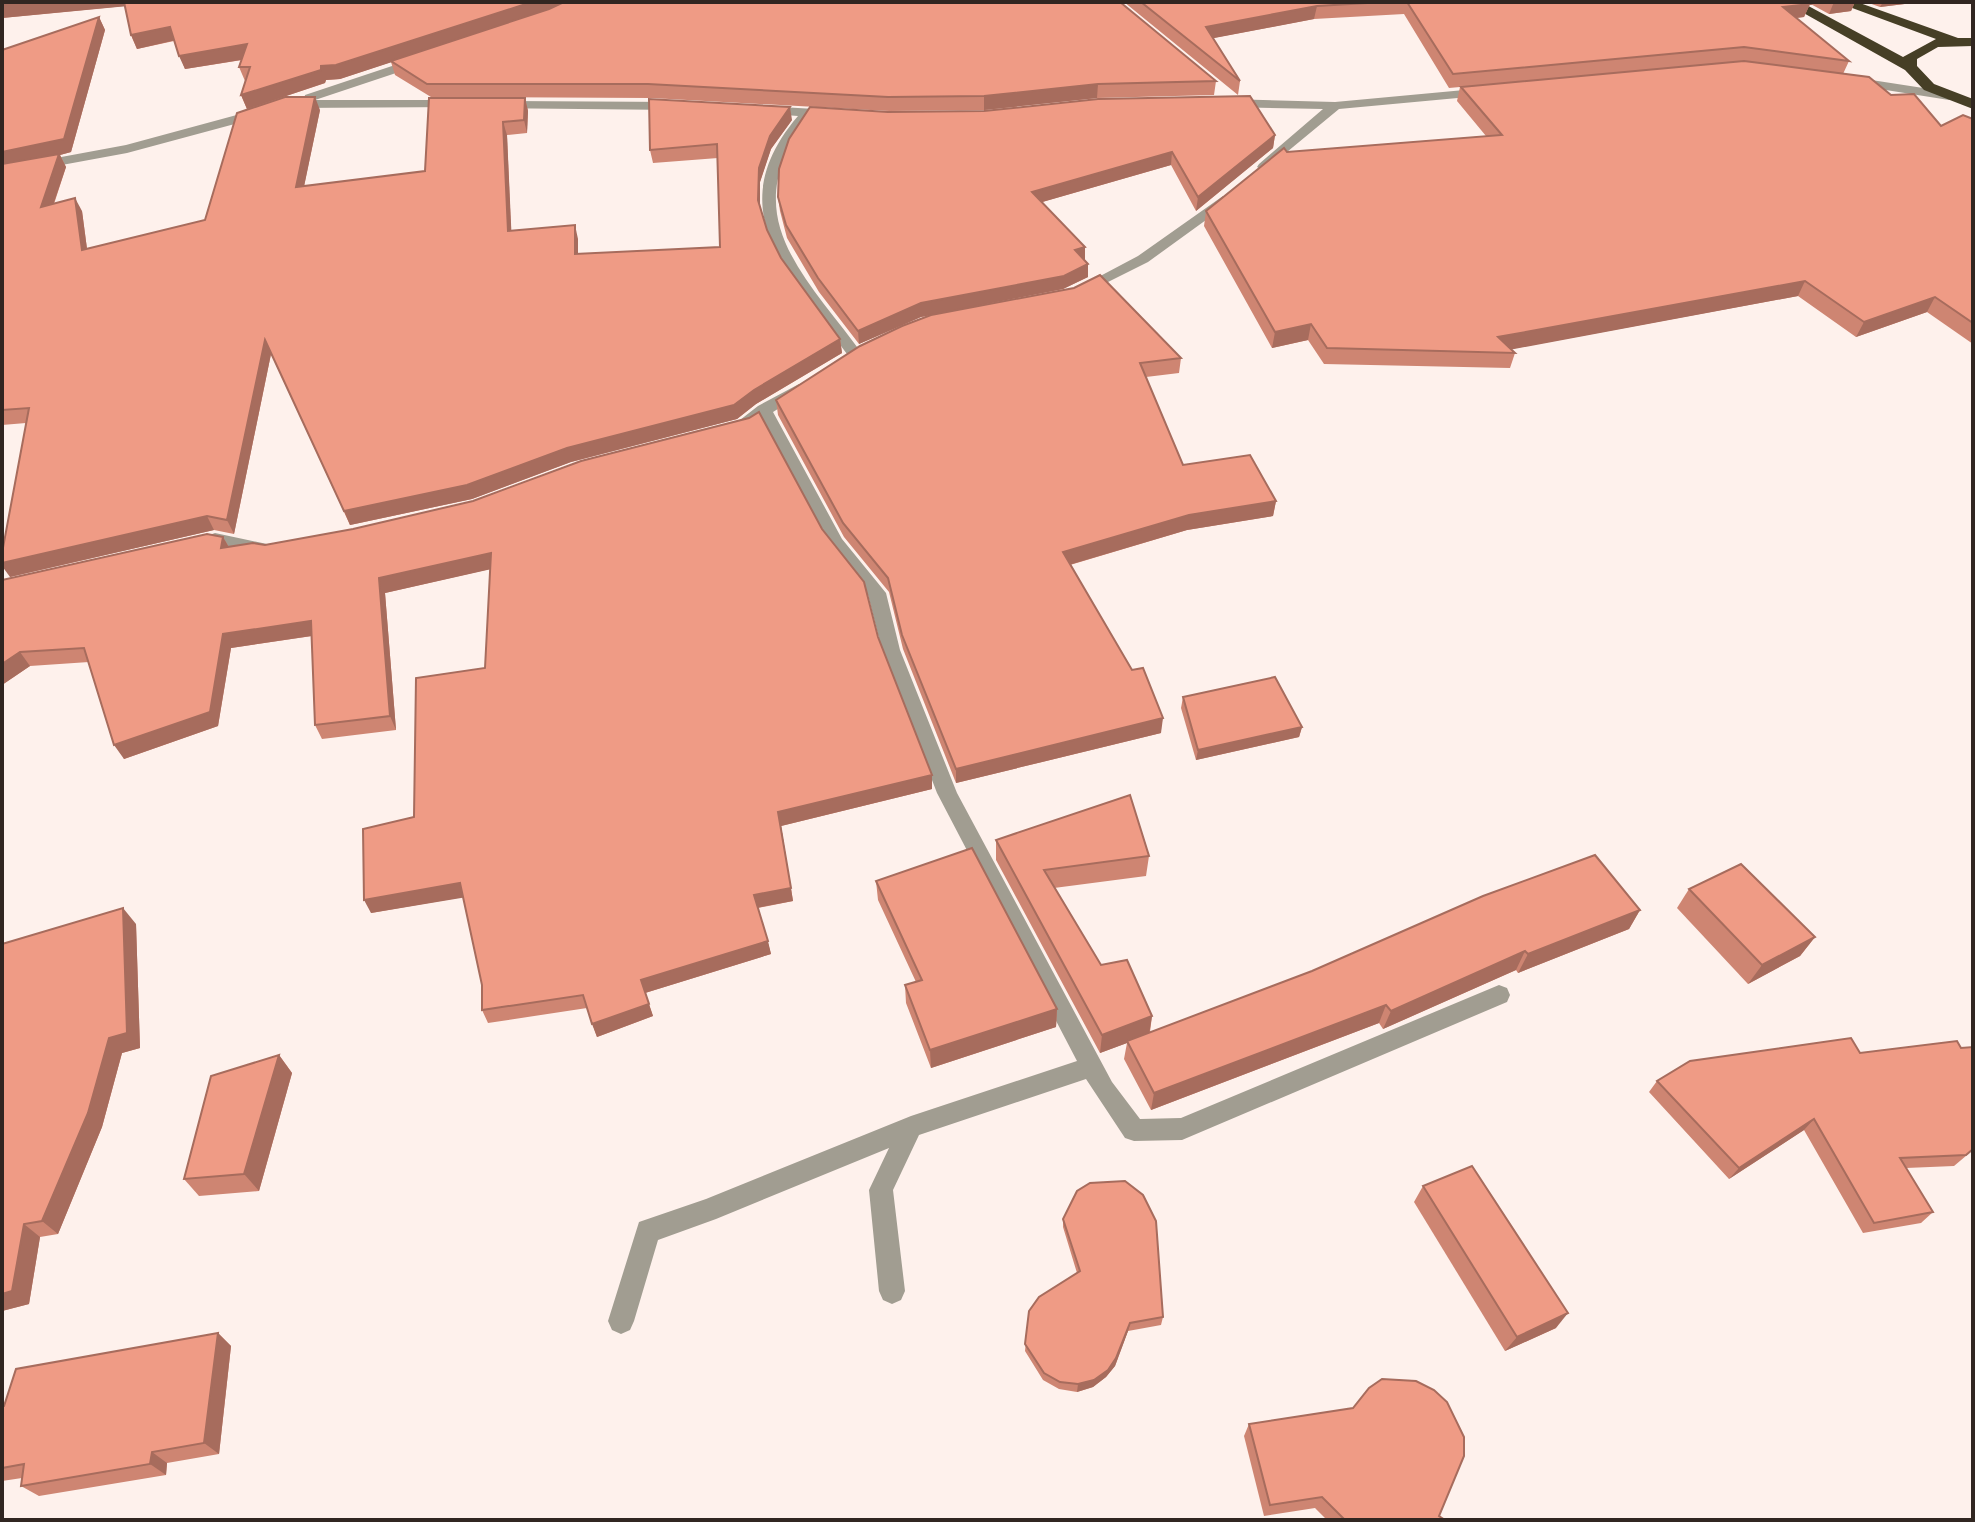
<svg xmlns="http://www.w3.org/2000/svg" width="1975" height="1522" viewBox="0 0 1975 1522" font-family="'Varela Round',sans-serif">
<rect width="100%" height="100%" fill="#fef1ec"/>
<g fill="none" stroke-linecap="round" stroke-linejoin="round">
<!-- street -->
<g fill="#a19d91" fill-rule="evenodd">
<path d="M419,57L423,58V64L315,100H456L462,104L460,107L292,108L286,104L304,100L305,95Z"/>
<path d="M1852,77L1949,92L1955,96L1949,100L1848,84L1846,81Z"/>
<path d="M1486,88L1490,89V95L1339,109L1264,171L1257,167L1259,164L1323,109L1227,107L1221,103L1227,99L1335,102Z"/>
<path d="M500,101L676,102L682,106L676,110L496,108V102Z"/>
<path d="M764,106L832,110L838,114L832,118L811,117C730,214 807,277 863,355L860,358H850C793,280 716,212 798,116L759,113V107Z"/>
<path d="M259,109L265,113L264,116L127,153L2,176V168L126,145Z"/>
<path d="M1223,196L1235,199L1148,262L1084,294H1074L1072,291L1138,256Z"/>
<path d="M799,384L805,386V392L773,412L842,539L886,593L900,650L957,793L1112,1082L1140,1119L1181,1118L1499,985L1507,988L1510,995L1507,1002L1182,1140L1134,1141L1125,1138L1086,1079L919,1135L893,1190L905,1291L901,1300L892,1304L883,1300L879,1291L869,1190L889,1148L716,1219L658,1240L634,1321L630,1330L621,1334L612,1330L608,1321L639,1222L706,1199L911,1116L1077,1061L937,793L882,650L868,595L826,542L761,420L739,432L731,427L758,406Z"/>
<path d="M215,533L267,544L276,550L267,556L216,545L201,550L192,544L195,540Z"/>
</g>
<!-- highway -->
<path fill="#463f26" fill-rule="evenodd" d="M1784,2H1801L1903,57L1936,39L1836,2H1857L1958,38H1973V46L1938,47L1917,59V66L1934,84L1973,99V109L1924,90L1905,70Z"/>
</g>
<!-- wall -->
<g fill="#ce8572">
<path d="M2,2H1120L1216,81L1214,95L1097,98L984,110L889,111L651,98L431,97L395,75L391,62L340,79L326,80L325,83L247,109L241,95L245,81L239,67L242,60L185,69L174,41L137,49L131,35L125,6L2,18Z"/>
<path d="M1124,2H1807L1810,4L1804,17L1796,18L1849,61L1843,74L1891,95L1941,126L1973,119V344L1927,312L1856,337L1798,296L1511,349L1515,353L1510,368L1324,364L1308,340L1272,348L1204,226L1206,211L1287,152L1486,136L1457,101L1460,87L1449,88L1404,14L1314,19L1213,38L1240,81L1238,95Z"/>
<path d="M1807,2H1855L1851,11L1829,14Z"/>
<path d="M1866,2H1921L1880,7Z"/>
<path d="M99,17L105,30L71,152L60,155L66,167L54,204L82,211L87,249L205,220L320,110L304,186L425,171L525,98L528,111L527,133L507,135L511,231L578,239V254L720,247L718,158L653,163L650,150L792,120L771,149L760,182V207L767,230L781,258L840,339L842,353L756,404L737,419L571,462L472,499L350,525L271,354L234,534L214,530L10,577L26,423L2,425V50Z"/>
<path d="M1275,135L1273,148L1196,211L1171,165L1042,202L1088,264V277L1063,289L921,317L859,344L819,292L787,238L780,211L778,197Z"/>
<path d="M1181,358L1179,373L1146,377L1183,465L1276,501L1273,516L1187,530L1070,565L1161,733L956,783L903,649L889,592L844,537L778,415L776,400Z"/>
<path d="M353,529L878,637L932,789L781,826L793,901L758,908L771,954L645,993L653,1016L597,1037L587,1008L488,1023L482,1010V985L463,897L371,913L414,817L485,668L490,569L385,593L396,730L322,739L315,725L312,636L231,648L218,726L124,759L89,662L30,666L2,685V580L223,537L229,547L265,545Z"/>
<path d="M1183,697L1302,727L1299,737L1196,760L1181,708Z"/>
<path d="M996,840L1149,856L1146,876L1054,888L1101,965L1152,1016L1150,1032L1640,910L1629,929L1518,973L1516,970L1383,1029L1379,1023L1151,1110L1124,1059L1127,1043L1100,1053L996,860Z"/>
<path d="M876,881L1057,1009L1056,1027L931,1068L906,1003L905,985L916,982L878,900Z"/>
<path d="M1689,889L1815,937L1800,956L1748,984L1677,908Z"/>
<path d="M136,924L140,1048L122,1053L102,1127L58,1234L40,1237L29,1304L2,1311V940L4,943Z"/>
<path d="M1973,1047V1150L1954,1166L1906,1168L1933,1212L1921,1223L1863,1233L1804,1130L1729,1179L1649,1092L1657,1081L1860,1053Z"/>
<path d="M279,1055L292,1073L259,1191L199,1196L184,1179Z"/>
<path d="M1423,1186L1556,1328L1505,1351L1414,1202Z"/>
<path d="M1063,1219L1163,1317L1161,1325L1128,1331L1115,1366L1106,1377L1093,1387L1077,1392L1059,1389L1043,1380L1025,1351L1029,1311L1077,1273L1063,1227Z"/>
<path d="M218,1333L231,1346L219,1454L167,1463L166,1475L39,1496L21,1486L22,1478L2,1481V1407Z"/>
<path d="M1249,1424L1445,1520H1327L1315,1508L1264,1516L1244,1436Z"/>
</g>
<!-- shaded-wall -->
<g fill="#a76c5d">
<path d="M21,2H126L128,6L2,18V4Z"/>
<path d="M532,2H566L542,13L340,79L326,80L325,83L247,109L241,95L321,66Z"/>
<path d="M1834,2H1855L1851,11L1829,14Z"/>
<path d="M1883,2H1921L1880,7Z"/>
<path d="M1810,4L1804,17L1778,20L1783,7Z"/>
<path d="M1317,6L1314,19L1204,40L1206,27Z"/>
<path d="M99,17L105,30L71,152L60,155L66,167L48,220L2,167V152Z"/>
<path d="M170,27L176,40L137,49L131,35Z"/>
<path d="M247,44L253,58L185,69L179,56Z"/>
<path d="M1098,84L1097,98L984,110V96Z"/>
<path d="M315,97L320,110L301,201L296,187Z"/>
<path d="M525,98L528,111L527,133L524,120Z"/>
<path d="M790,107L792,120L771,149L760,182V214L758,200L759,168L770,136Z"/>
<path d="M503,122L507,135L512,245L508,231Z"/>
<path d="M1275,135L1273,148L1196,211L1198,197Z"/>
<path d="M1172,152L1171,165L1032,205V192Z"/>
<path d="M75,198L82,211L89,264L82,250Z"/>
<path d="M575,225L578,239V268L575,254Z"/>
<path d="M1085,247V261L1075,250Z"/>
<path d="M1088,264V277L1063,289L921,317L859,344L858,331L921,303Z"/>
<path d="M1805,281L1798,296L1493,353L1498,337Z"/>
<path d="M1935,297L1927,312L1856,337L1864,322Z"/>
<path d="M1311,324L1308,340L1272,348L1275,332Z"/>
<path d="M840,339L842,353L756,404L737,419L571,462L472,499L350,525L344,511L567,448L754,390Z"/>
<path d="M265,340L271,354L234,534L227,520Z"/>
<path d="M1276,501L1273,516L1187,530L1062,567L1063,552L1189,515Z"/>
<path d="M207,516L214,530L10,577L2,566V563Z"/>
<path d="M223,537L231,551L221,548Z"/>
<path d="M491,553L496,568L385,593L396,730L390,716L379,578Z"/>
<path d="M311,621L318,635L231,648L218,726L124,759L114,745L223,634Z"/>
<path d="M20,652L30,666L2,685V664Z"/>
<path d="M1163,718L1161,733L956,783V769Z"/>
<path d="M1302,727L1299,737L1196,760L1198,750Z"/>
<path d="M932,775V789L781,826L793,901L756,908L754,895L778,812Z"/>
<path d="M460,883L467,897L371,913L364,900Z"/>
<path d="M123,908L136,924L140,1048L122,1053L102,1127L58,1234L42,1221Z"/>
<path d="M1640,910L1629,929L1518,973L1528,954Z"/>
<path d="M1815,937L1800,956L1748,984L1762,965Z"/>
<path d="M768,941L771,954L645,993L641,980Z"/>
<path d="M1525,951L1516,970L1383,1029L1391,1011Z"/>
<path d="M649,1004L653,1016L597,1037L592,1024Z"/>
<path d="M1386,1005L1379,1023L1151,1110L1154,1093Z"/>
<path d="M1057,1009L1056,1027L931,1068L930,1050Z"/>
<path d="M1152,1016L1149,1035L1127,1041V1043L1100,1053L1102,1035Z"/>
<path d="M279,1055L292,1073L259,1191L244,1174Z"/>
<path d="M1814,1119L1804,1130L1729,1179L1739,1168Z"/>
<path d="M24,1224L40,1237L29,1304L2,1311V1294Z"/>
<path d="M1568,1313L1556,1328L1505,1351L1517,1337Z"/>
<path d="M1130,1323L1128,1331L1115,1366L1106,1377L1093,1387L1077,1392L1078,1384Z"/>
<path d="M218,1333L231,1346L219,1454L204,1443Z"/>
<path d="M152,1452L167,1463L166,1475L150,1464Z"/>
</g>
<!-- building -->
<g fill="#ef9b85" stroke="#a76c5d" stroke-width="2">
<path d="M124,2H532L336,65L321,66V70L241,95L250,67H239L247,44L179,56L170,27L131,35Z"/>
<path d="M564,2H1120L1216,81L1098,84L984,96L888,97L648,84H427L391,61L549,9Z"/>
<path d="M1141,2H1384L1317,6L1206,27L1240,81Z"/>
<path d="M1407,2H1807L1810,4L1783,7L1849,61L1744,47L1453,74Z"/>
<path d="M99,17L64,139L2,152V50Z"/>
<path d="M1744,61L1869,77L1891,95L1914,94L1941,126L1963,115L1973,119V323L1935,297L1864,322L1805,281L1498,337L1515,353L1327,348L1311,324L1275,332L1206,211L1284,148L1287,152L1502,135L1461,87Z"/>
<path d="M1250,96L1275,135L1198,197L1172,152L1032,192L1085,247L1075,250L1088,264L1064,276L921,303L858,331L818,278L786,225L778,197L779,169L789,139L810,107L888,112L984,111L1098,99Z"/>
<path d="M285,97H315L296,187L425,171L429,98H525L524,120L503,122L508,231L575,225V254L720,247L717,144L650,150L649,99L790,107L770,136L759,168L758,200L767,230L781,258L840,339L754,390L734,405L567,448L467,485L344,511L265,340L227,520L207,516L2,563V553L29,408L2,410V164L59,154L41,207L75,198L82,250L205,220L237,113Z"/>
<path d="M1100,275L1181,358L1140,363L1183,465L1250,455L1276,501L1189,515L1063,552L1132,670L1143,668L1163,718L956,769L902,635L888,578L843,523L776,400L860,346L902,326L931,315L1074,288Z"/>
<path d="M759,412L822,529L864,582L878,637L932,775L778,812L791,888L754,895L768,941L641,980L649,1004L592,1024L583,995L482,1010V985L460,883L364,900L363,829L414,817L416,678L485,668L491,553L379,578L390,716L315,725L311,621L223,634L210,712L114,745L84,648L20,652L2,664V580L207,534L223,537L221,548L253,543L265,545L353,529L473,501L581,461L749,418Z"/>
<path d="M1275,677L1302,727L1198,750L1183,697Z"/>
<path d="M1130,795L1149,856L1044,870L1101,965L1127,960L1152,1016L1102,1035L996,840Z"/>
<path d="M972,848L1057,1009L930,1050L905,985L922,980L876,881Z"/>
<path d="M1595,855L1640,910L1528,954L1525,951L1391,1011L1386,1005L1154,1093L1127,1041L1312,971L1483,896Z"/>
<path d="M1741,864L1815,937L1762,965L1689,889Z"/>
<path d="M123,908L127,1033L109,1038L88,1113L42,1221L24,1224L12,1291L2,1294V944Z"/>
<path d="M1851,1038L1860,1053L1957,1041L1961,1048L1973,1047V1149L1966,1155L1900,1158L1933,1212L1874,1223L1814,1119L1739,1168L1657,1081L1690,1061Z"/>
<path d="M279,1055L244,1174L184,1179L211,1076Z"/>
<path d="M1472,1166L1568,1313L1517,1337L1423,1186Z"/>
<path d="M1125,1181L1143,1195L1156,1221L1163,1317L1130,1323L1116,1358L1108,1370L1094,1380L1078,1384L1060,1382L1044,1373L1025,1344L1029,1311L1039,1297L1080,1271L1063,1219L1077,1191L1090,1183Z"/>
<path d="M218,1333L204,1443L152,1452L150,1464L21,1486L24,1464L2,1468V1407L4,1406L16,1369Z"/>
<path d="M1382,1379L1416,1381L1434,1390L1447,1402L1464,1437V1456L1439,1516L1445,1520H1345L1322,1497L1270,1505L1249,1424L1353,1408L1369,1388Z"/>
</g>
<!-- border -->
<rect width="1975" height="1522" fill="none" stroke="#312621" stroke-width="8"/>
</svg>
